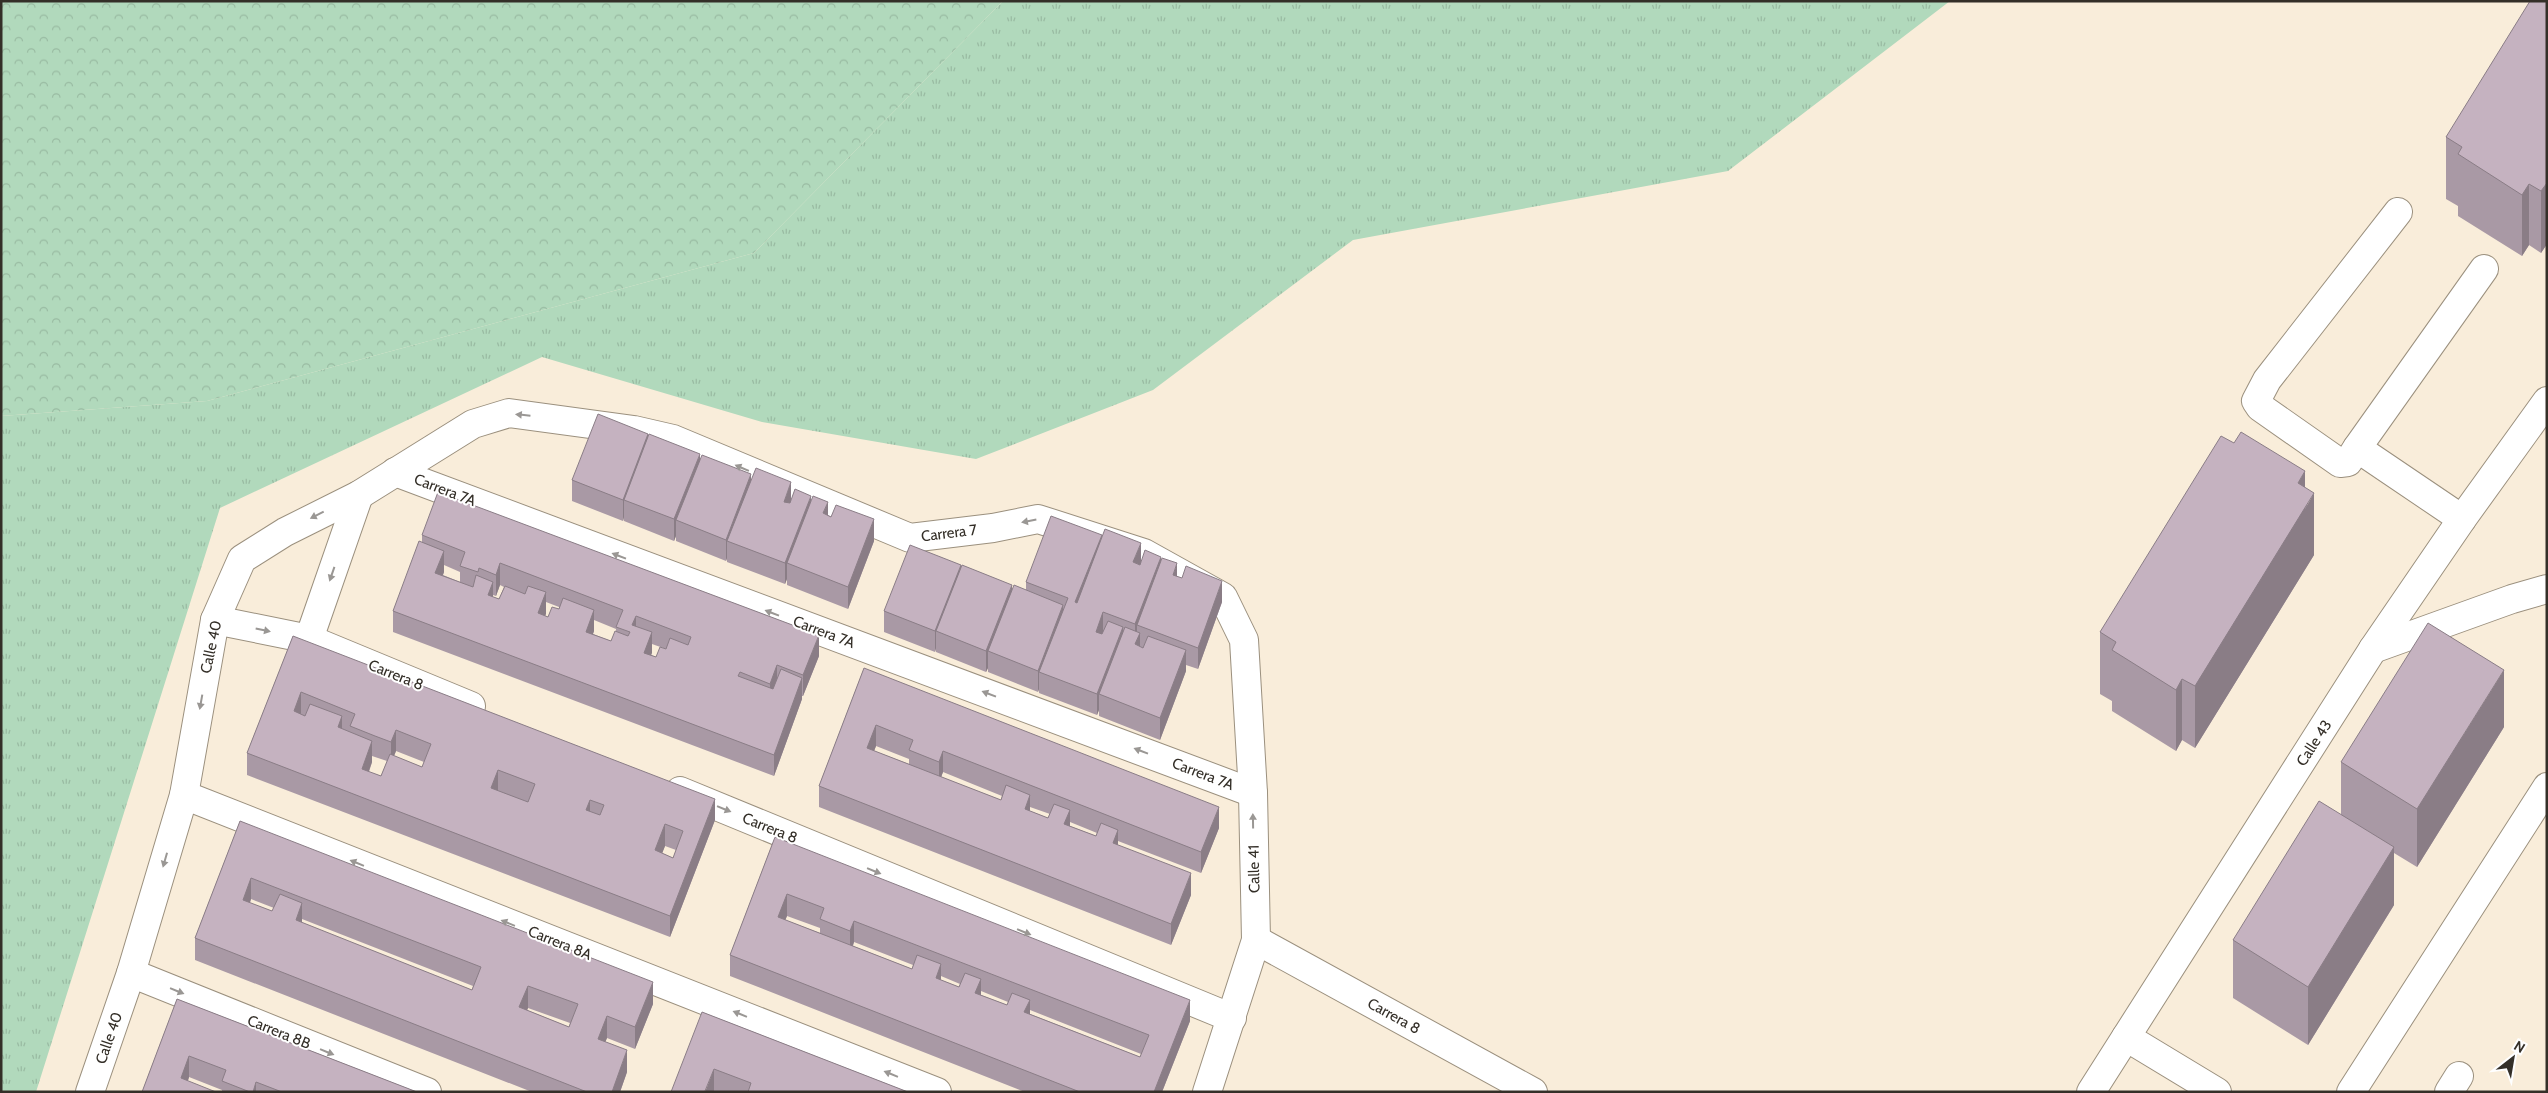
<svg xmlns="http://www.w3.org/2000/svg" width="2548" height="1093" viewBox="0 0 2548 1093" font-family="Cabin,sans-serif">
<defs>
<pattern id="grass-tufts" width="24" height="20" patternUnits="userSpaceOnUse" patternTransform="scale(1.25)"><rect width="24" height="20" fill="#b1d9bc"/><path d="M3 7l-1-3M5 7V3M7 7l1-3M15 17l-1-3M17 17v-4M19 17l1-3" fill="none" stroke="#99bba2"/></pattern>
<pattern id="forest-crowns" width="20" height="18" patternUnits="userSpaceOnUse" patternTransform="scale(1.25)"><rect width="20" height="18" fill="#b1d9bc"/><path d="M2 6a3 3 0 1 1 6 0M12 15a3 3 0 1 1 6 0" fill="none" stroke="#99bba2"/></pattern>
</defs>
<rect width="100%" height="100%" fill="#f9edda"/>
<!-- grass -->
<path fill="url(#grass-tufts)" d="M1003,1H1950L1728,171L1353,240L1153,390L976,459L762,422L542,357L220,508L36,1092H1V416L207,401L754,253Z"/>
<!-- forest -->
<path fill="url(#forest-crowns)" d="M1,1H1003L754,253L207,401L1,416Z"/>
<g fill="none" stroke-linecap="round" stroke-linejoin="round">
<!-- minor casing -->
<g stroke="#9b907e" stroke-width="30">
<g id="minor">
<path d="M2357,448L2348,462L2340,463L2260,407L2256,401L2267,380L2398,212"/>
<path d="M395,472L1253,793"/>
<path d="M2462,519L2357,448L2484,269"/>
<path d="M215,620L309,639L471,706"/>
<path d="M309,639L359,495"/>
<path d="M2373,649L2512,599L2547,589"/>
<path d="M680,791L1232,1018"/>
<path d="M184,795L937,1092"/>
<path d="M1256,940L1533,1092"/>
<path d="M131,973L427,1092"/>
<path d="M2126,1037L2217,1092"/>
<path d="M90,1092L131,973L184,795L215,620L242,559L285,532L359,495L473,424L509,413L634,430L673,439L910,538L993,528L1038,519L1144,553L1223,597L1244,640L1253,793L1256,940L1207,1092"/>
<path d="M2091,1092L2373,649L2462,519L2547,401"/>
<path d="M2351,1092L2547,787"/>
<path d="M2449,1092L2459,1076"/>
</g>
</g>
<!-- minor -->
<use href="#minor" stroke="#fff" stroke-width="28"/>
</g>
<!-- wall -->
<g fill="#a999a5" fill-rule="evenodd">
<path d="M2547,1V244L2541,253L2529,245L2522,256L2458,216V206L2446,199V137Z"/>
<path d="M648,438L700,460L751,479L791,500L811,502L828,515L874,541L848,609L787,585V579L785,584L727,562V558L726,561L676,541V536L674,541L624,521V517L623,521L572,501V480Z"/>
<path d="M2234,443L2305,487L2314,555L2195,748L2182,740L2176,751L2112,711V701L2100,694V632Z"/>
<path d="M422,535L819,656L803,696H802V699L774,776L393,632V611L422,542ZM444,565L460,572V582L443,575L444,572ZM500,585L504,587L499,599L493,597V595L496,596ZM546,602L559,607V609L548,617L545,616ZM594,620L616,629V631L611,641L593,634L594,631ZM652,644L666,649L656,657L651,655Z"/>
<path d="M1102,539L1141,562L1161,561L1177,576L1222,602L1198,669L1186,665V671L1160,740L1099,716V710L1097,715L1039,693V689L1038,692L988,672V668L986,672L936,652V648L935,652L884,632V611L961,569L1012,591L1026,590V582Z"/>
<path d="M293,636L715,820L670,937L247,775V753ZM396,751L424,762L422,767L394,756ZM372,756L387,761L381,776L369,772L372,762ZM665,846L676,850L673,858L662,853Z"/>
<path d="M864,668L1219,828L1201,873L1118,841V845L1191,895L1171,945L819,807V786ZM876,746L909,759V764L874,751ZM943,772L1002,796L1001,800L941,777ZM1030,807L1050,814L1048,818L1030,811ZM1070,822L1097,833L1096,836L1070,826Z"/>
<path d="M2504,727L2417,867L2394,853V905L2308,1045L2233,998V940L2341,815V762Z"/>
<path d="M240,821L653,1004L635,1049L607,1038L605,1042L627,1072L620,1092H532L195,960V938ZM251,899L274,908L272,911L250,903ZM302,919L473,986L472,990L302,923ZM528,1008L570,1023L569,1027L527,1010Z"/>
<path d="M775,837L1190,1021L1162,1092H1025L730,976V955ZM787,916L820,928V933L785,920ZM854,942L913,965L912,969L853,946ZM941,976L960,984L959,987L941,980ZM981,991L1008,1002L1007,1005L981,995ZM1030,1010L1141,1054L1140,1057L1030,1014Z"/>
<path d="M177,999L417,1092H222V1090L189,1077L188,1081L142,1092Z"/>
<path d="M702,1012L908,1092H717L714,1091Z"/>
</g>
<!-- shaded-wall -->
<g fill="#8a7d86">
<path d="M2547,183V244L2541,253V191Z"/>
<path d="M2529,184V245L2522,256V195Z"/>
<path d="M648,434V455L624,500V517L623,521V500Z"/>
<path d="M700,454V476L676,520V536L674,541V519Z"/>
<path d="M2305,471V509L2314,493V555L2195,748V686L2298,483Z"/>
<path d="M751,474V496L727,541V558L726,561V540Z"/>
<path d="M791,482V503L784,523V502Z"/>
<path d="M811,496V517L787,563V579L785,584V563Z"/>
<path d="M828,502V523L823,513Z"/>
<path d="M874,519V541L848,609V587Z"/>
<path d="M1102,535V557L1075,623V602Z"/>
<path d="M1141,543V565L1133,562Z"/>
<path d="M444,551V572L435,594V573Z"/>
<path d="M1161,557V578L1137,625V640L1140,633V654L1135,646V624Z"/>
<path d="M500,563V585L496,596V575Z"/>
<path d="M1177,563V585L1173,575Z"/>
<path d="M961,565V587L936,631V648L935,652V631Z"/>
<path d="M1222,581V602L1198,669V648Z"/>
<path d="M493,582V603L488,595Z"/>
<path d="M1012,585V607L988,651V668L986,672V651Z"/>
<path d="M546,592V614L538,635V613Z"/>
<path d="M1063,605V627L1039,672V689L1038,692V671Z"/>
<path d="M594,610V631L586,653V632Z"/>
<path d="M1103,612V633L1096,654V632Z"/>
<path d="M636,616V637L632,625Z"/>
<path d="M1123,627V648L1099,694V710L1097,715V694Z"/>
<path d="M652,632V653L644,674V653Z"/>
<path d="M819,635V656L803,696V675Z"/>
<path d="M1186,650V671L1160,740V718Z"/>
<path d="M777,665V686L770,706V684Z"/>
<path d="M2504,670V727L2417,867V809Z"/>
<path d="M802,678V699L774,776V755Z"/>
<path d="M2182,679V740L2176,751V690Z"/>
<path d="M301,692V714L294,733V711Z"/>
<path d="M342,716V738L338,727Z"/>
<path d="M876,725V746L867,769V748Z"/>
<path d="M396,730V751L391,763V742Z"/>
<path d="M372,741V762L362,790V769Z"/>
<path d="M943,751V772L939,783V762Z"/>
<path d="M498,770V791L491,788Z"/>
<path d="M1030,795V816L1025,809Z"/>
<path d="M715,799V820L670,937V916Z"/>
<path d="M590,800V822L586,810Z"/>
<path d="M1219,807V828L1201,873V852Z"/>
<path d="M1070,810V831L1064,824Z"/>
<path d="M665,824V846L655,872V850Z"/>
<path d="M1118,830V852L1113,843Z"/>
<path d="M2394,847V905L2308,1045V987Z"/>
<path d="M1191,873V895L1171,945V924Z"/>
<path d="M251,878V899L243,922V900Z"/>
<path d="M787,894V916L778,938V917Z"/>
<path d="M302,903V924L296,920Z"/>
<path d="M854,921V942L850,953V931Z"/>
<path d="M941,964V985L936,978Z"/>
<path d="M981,979V1000L975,993Z"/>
<path d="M653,982V1004L635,1049V1027Z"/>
<path d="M528,986V1008L519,1029V1007Z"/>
<path d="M1030,1000V1021L1024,1012Z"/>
<path d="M1190,1000V1021L1162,1092H1154Z"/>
<path d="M607,1016V1038L598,1060V1039Z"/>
<path d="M627,1050V1072L620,1092H612Z"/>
<path d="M189,1056V1077L184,1092L181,1078Z"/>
<path d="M714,1069V1091L713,1092H705Z"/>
<path d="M256,1082V1092H253Z"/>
</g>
<!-- building -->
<g fill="#c5b2c0" stroke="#8a7d86" fill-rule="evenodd">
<path d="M2530,1H2547V183L2541,191L2529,184L2522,195L2458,154L2462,147L2446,137Z"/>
<path d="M598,414L648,434L623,500L572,480Z"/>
<path d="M2241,432L2305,471L2298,483L2314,493L2195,686L2182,679L2176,690L2112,650L2116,642L2100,632L2221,436L2234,443Z"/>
<path d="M649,434L700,454L674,519L624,500Z"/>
<path d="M702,455L751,474L726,540L676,520Z"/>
<path d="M756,468L791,482L784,502L790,503L795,489L811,496L785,563L727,541Z"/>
<path d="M438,492L819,635L803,675L777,665L770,684L740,672L738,676L773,689L781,669L802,678L774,755L393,611L419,541L444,551L435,573L473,587L476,575L493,582L488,595L499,599L505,586L525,594L528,586L546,592L538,613L548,617L552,607L559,609L563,598L594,610L586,632L611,641L615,631L628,636L630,632L616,627L623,610L500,563L496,575L479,568L478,572L460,566L465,552L422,535ZM636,616L691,637L688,645L670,638L666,649L660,647L656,657L644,653L652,632L632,625Z"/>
<path d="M813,496L828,502L823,513L831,517L836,505L874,519L848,587L787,563Z"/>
<path d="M1051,516L1102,535L1075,602L1077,603L1105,529L1141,543L1133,562L1140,565L1145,550L1161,557L1135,624L1103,612L1096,632L1102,634L1108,621L1123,627L1097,694L1039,672L1068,598L1026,582Z"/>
<path d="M910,545L961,565L935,631L884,611Z"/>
<path d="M1162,558L1177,563L1173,575L1182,578L1186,566L1222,581L1198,648L1137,625Z"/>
<path d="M962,565L1012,585L986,651L936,631Z"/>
<path d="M1014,585L1063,605L1038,671L988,651Z"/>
<path d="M2428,623L2504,670L2417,809L2341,762Z"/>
<path d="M1125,627L1140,633L1135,644L1143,648L1148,636L1186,650L1160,718L1099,694Z"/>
<path d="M293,636L715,799L670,916L247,753ZM301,692L355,714L350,726L375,736L391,742L396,730L431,744L422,767L390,754L381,776L362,769L372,741L338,727L342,716L310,704L305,716L294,711ZM498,770L535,784L528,802L491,788ZM590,800L604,805L600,815L586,810ZM665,824L683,831L673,858L655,850Z"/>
<path d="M864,668L1219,807L1201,852L943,751L939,762L909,750L913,740L876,725L867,748L1001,800L1006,785L1030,795L1025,809L1048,818L1054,804L1070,810L1064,824L1096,836L1101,823L1118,830L1113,843L1191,873L1171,924L819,786Z"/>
<path d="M2319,801L2394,847L2308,987L2233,940Z"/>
<path d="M240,821L653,982L635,1027L607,1016L598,1039L627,1050L612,1092H587L195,938ZM251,878L481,967L472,990L296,920L302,903L280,894L272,911L243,900ZM528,986L578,1004L569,1027L519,1007Z"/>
<path d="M775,837L1190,1000L1154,1092H1080L730,955ZM787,894L824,908L820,919L850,931L854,921L1149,1035L1140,1057L1024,1012L1030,1000L1012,993L1007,1005L975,993L981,979L965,973L959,987L936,978L941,964L917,955L912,969L778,917Z"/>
<path d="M177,999L417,1092H282L256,1082L253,1092H250L222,1081L226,1070L189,1056L181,1078L216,1092H142Z"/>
<path d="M702,1012L908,1092H748L751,1083L714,1069L705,1091L706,1092H671Z"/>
</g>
<!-- one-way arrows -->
<defs><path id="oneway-solid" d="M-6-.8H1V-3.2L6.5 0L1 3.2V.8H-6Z" transform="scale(1.25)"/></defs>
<g fill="#9a9794">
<use href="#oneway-solid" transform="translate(523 415) rotate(-174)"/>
<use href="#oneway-solid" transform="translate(742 468) rotate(-157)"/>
<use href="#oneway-solid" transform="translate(317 515) rotate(153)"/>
<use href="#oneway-solid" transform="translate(1029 521) rotate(169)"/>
<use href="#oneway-solid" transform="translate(619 556) rotate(-159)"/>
<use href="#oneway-solid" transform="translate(332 574) rotate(109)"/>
<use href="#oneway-solid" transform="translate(772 613) rotate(-159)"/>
<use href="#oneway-solid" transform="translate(263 630) rotate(12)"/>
<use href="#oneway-solid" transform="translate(989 694) rotate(-159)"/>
<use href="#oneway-solid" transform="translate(201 702) rotate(100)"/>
<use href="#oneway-solid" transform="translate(1141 751) rotate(-159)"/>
<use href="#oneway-solid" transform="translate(724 809) rotate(22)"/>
<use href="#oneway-solid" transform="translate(1253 821) rotate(-91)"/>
<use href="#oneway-solid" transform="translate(165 860) rotate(106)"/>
<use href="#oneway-solid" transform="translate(357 863) rotate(-158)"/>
<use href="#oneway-solid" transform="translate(874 871) rotate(22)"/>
<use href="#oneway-solid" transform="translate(508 923) rotate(-158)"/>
<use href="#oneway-solid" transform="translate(1024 932) rotate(22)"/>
<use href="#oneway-solid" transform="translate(177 991) rotate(22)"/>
<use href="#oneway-solid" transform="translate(740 1014) rotate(-158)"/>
<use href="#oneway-solid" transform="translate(327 1052) rotate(22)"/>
<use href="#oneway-solid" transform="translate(891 1074) rotate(-158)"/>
</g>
<g text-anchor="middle" stroke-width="4" stroke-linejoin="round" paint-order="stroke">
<!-- street labels -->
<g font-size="15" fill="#342f28" stroke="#fff">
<text transform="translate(445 490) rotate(21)" y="5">Carrera 7A</text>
<text transform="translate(949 533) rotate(-7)" y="5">Carrera 7</text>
<text transform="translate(824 632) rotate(21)" y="5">Carrera 7A</text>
<text transform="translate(211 647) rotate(-78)" y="5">Calle 40</text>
<text transform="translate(396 675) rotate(22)" y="5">Carrera 8</text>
<text transform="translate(2314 743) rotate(-57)" y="5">Calle 43</text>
<text transform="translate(1203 774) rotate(21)" y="5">Carrera 7A</text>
<text transform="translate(770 828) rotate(22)" y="5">Carrera 8</text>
<text transform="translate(1254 869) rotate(-91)" y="5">Calle 41</text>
<text transform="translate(560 943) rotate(22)" y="5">Carrera 8A</text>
<text transform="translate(1394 1016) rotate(29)" y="5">Carrera 8</text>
<text transform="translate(279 1032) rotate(22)" y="5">Carrera 8B</text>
<text transform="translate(109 1038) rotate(-71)" y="5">Calle 40</text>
</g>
</g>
<!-- border -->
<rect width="2548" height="1093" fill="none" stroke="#342f28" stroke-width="5"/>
<!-- north arrow -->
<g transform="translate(2513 1058) rotate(31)" stroke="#ffffff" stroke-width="4" paint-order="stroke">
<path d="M0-4L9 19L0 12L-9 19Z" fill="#342f28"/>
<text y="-8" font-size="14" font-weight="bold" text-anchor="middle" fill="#342f28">N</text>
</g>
</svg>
